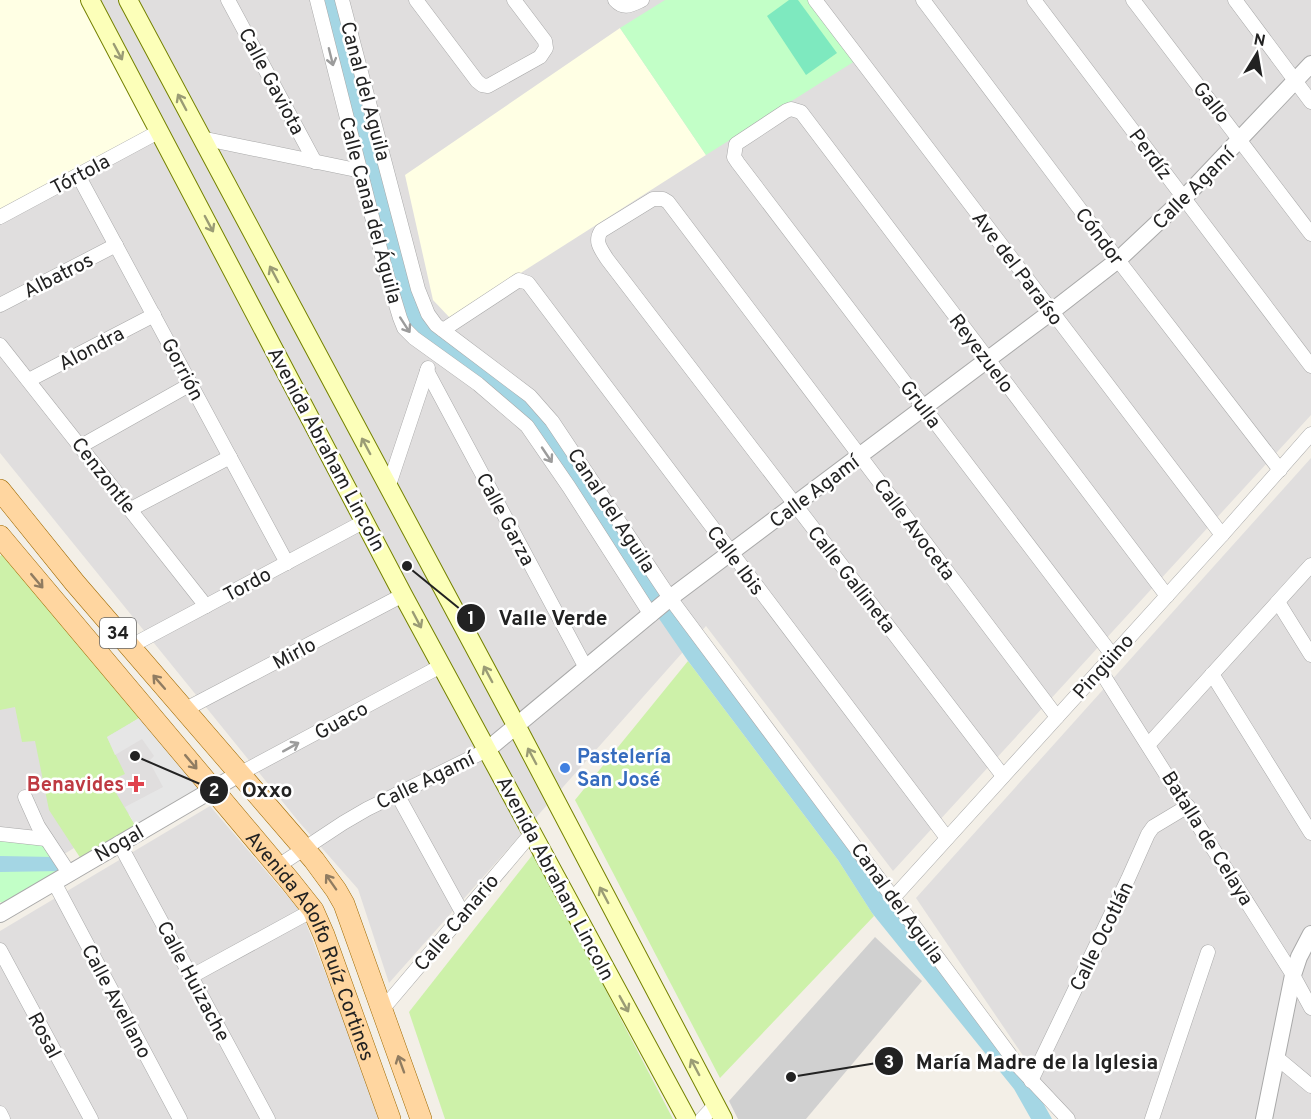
<svg xmlns="http://www.w3.org/2000/svg" width="1311" height="1119" viewBox="0 0 1311 1119" font-family="Overpass,sans-serif">
<rect width="100%" height="100%" fill="#f3efe7"/>
<!-- residential -->
<g fill="#e0dede">
<path d="M0,0H1311V415L893,871L706,626L389,983L358,889L299,822L0,453Z"/>
<path d="M1311,458V1119H1066L916,898Z"/>
<path d="M0,561L180,782L0,894Z"/>
<path d="M210,806L302,913L382,1119H0V931Z"/>
</g>
<!-- education -->
<g fill="#ffffe4">
<path d="M0,0H84L153,130L0,209Z"/>
<path d="M620,28L706,155L450,318L433,300L405,175Z"/>
</g>
<!-- religious -->
<path fill="#d0d0d0" d="M875,937L922,981L806,1119H738L729,1101Z"/>
<!-- grass -->
<g fill="#cdf1a9">
<path d="M3,554L141,717L107,737L125,774L109,781L135,825L81,859L49,810L35,741L22,742L15,707L0,710V556Z"/>
<path d="M688,661L838,860L874,916L720,1078L575,800Z"/>
<path d="M534,853L673,1119H445L409,1012Z"/>
</g>
<!-- park -->
<g fill="#c2ffc7">
<path d="M665,0H809L855,61L706,155L620,28Z"/>
<path d="M0,834L46,839L69,873L13,906L0,902Z"/>
</g>
<!-- pitch -->
<path fill="#7ee9bf" d="M789,0H798L837,53L806,75L767,16Z"/>
<!-- parking -->
<path fill="#e6e6e6" d="M141,717L201,786L135,825L125,807L163,787L149,761L154,756L142,739L115,755L107,737Z"/>
<!-- water -->
<g fill="#a4d6e4">
<path d="M320,0H339L428,314L530,396L645,562L1031,1081L1052,1119H1031L1014,1089L872,913L838,860L688,661L534,436L404,328Z"/>
<path d="M0,856L54,857L62,871L0,872Z"/>
</g>
<g fill="none" stroke-linecap="round" stroke-linejoin="round">
<!-- minor casing -->
<g stroke="#a9a9a9" stroke-width="15">
<g id="minor">
<path d="M228,0L315,162"/>
<path d="M317,0L386,272L400,318L404,328L414,338L478,384L527,426L569,487L651,615"/>
<path d="M342,0L418,289L428,314L436,325L530,396L552,421L670,598L1019,1067L1068,1119"/>
<path d="M416,0L477,81L482,85L488,86L540,57L546,48L545,41L514,0"/>
<path d="M615,0C624,10 631,5 642,0"/>
<path d="M815,0L1222,535"/>
<path d="M923,0L1118,260L1280,470"/>
<path d="M1034,0L1311,366"/>
<path d="M1133,0L1311,234"/>
<path d="M1235,0L1311,102"/>
<path d="M201,138L361,171"/>
<path d="M78,175L287,563"/>
<path d="M0,217L160,131"/>
<path d="M0,305L116,245"/>
<path d="M443,330L519,280L528,283L947,838"/>
<path d="M0,345L206,606"/>
<path d="M427,371L586,668"/>
<path d="M29,380L154,315"/>
<path d="M81,446L191,384"/>
<path d="M388,488L428,368"/>
<path d="M131,509L230,457"/>
<path d="M1278,602L1311,655"/>
<path d="M129,647L365,521"/>
<path d="M1113,656L738,163L734,157L736,144L786,111L791,109L801,112L1167,596"/>
<path d="M1100,670L1293,975L1311,1008"/>
<path d="M1212,674L1311,833"/>
<path d="M184,710L403,595"/>
<path d="M1149,744L1311,565"/>
<path d="M239,774L441,666"/>
<path d="M1003,776L607,259C601,249 594,242 601,231L653,199H663L668,202L1057,717"/>
<path d="M397,794L463,914"/>
<path d="M25,797L38,826L69,873"/>
<path d="M0,834L46,839"/>
<path d="M119,843L268,1119"/>
<path d="M278,866L343,823L367,809L487,750"/>
<path d="M54,882L180,1119"/>
<path d="M894,897L1222,535L1311,434"/>
<path d="M0,950L91,1119"/>
<path d="M192,976L313,910"/>
<path d="M381,1011L531,834"/>
<path d="M1276,1057L1311,1086"/>
<path d="M1031,1081L1128,879L1148,834L1153,827L1188,806"/>
<path d="M0,1113L3,1119"/>
<path d="M702,1119L715,1105"/>
<path d="M1152,1119L1208,952"/>
</g>
</g>
<!-- tertiary casing -->
<g stroke="#a9a9a9" stroke-width="18">
<g id="tertiary">
<path d="M487,750L670,598L1051,312L1118,260L1184,198L1311,64"/>
<path d="M0,914L239,774"/>
<path d="M1264,1119L1293,975L1299,957L1311,934"/>
</g>
</g>
<!-- secondary casing -->
<g stroke="#748100" stroke-width="20">
<g id="secondary">
<path d="M90,0L403,595L687,1119"/>
<path d="M128,0L516,725L723,1119"/>
</g>
</g>
<!-- primary casing -->
<g stroke="#9f6a00" stroke-width="22">
<g id="primary">
<path d="M0,490L75,583L314,860L336,890L344,904L421,1119"/>
<path id="s1" d="M0,536L290,881L313,910L324,935L390,1119"/>
</g>
</g>
<!-- minor -->
<use href="#minor" stroke="#fff" stroke-width="14"/>
<!-- tertiary -->
<use href="#tertiary" stroke="#fff" stroke-width="16"/>
<!-- secondary -->
<use href="#secondary" stroke="#fcffb9" stroke-width="18"/>
<!-- primary -->
<use href="#primary" stroke="#ffd6a0" stroke-width="21"/>
</g>
<!-- one-way arrows -->
<defs><path id="oneway-shaft" d="M-6 0H5M1.5-3L5.5 0L1.5 3" fill="none" stroke-width="1.6" stroke-linecap="round" stroke-linejoin="round" transform="scale(1.5)"/></defs>
<g stroke="#9a9c75">
<use href="#oneway-shaft" transform="translate(118 52) rotate(62)"/>
<use href="#oneway-shaft" transform="translate(182 102) rotate(-118)"/>
<use href="#oneway-shaft" transform="translate(209 224) rotate(62)"/>
<use href="#oneway-shaft" transform="translate(274 274) rotate(-118)"/>
<use href="#oneway-shaft" transform="translate(366 446) rotate(-118)"/>
<use href="#oneway-shaft" transform="translate(417 620) rotate(62)"/>
<use href="#oneway-shaft" transform="translate(488 674) rotate(-118)"/>
<use href="#oneway-shaft" transform="translate(532 756) rotate(-118)"/>
<use href="#oneway-shaft" transform="translate(604 895) rotate(-118)"/>
<use href="#oneway-shaft" transform="translate(624 1004) rotate(61)"/>
<use href="#oneway-shaft" transform="translate(695 1067) rotate(-118)"/>
</g>
<g stroke="#9c9c9c">
<use href="#oneway-shaft" transform="translate(331 57) rotate(76)"/>
<use href="#oneway-shaft" transform="translate(405 325) rotate(57)"/>
<use href="#oneway-shaft" transform="translate(547 455) rotate(56)"/>
<use href="#oneway-shaft" transform="translate(291 747) rotate(-29)"/>
</g>
<g stroke="#907c61">
<use href="#oneway-shaft" transform="translate(37 581) rotate(50)"/>
<use href="#oneway-shaft" transform="translate(159 682) rotate(-131)"/>
<use href="#oneway-shaft" transform="translate(191 762) rotate(50)"/>
<use href="#oneway-shaft" transform="translate(331 882) rotate(-125)"/>
<use href="#oneway-shaft" transform="translate(401 1064) rotate(-110)"/>
</g>
<!-- markers -->
<circle fill="#3f7fe0" stroke="#fff" stroke-width="2" cx="565" cy="768" r="6"/>
<path fill="#e0444e" stroke="#fff" stroke-width="2" d="M133 775h6v6h6v6h-6v6h-6v-6h-6v-6h6z"/>
<g text-anchor="middle" stroke-width="5" stroke-linejoin="round" paint-order="stroke">
<!-- shield labels -->
<rect fill="#fff" stroke="#646464" stroke-width="1.5" x="100" y="618" width="36" height="30" rx="4.5"/>
<g font-size="18" font-weight="bold" fill="#222">
<text x="118" y="639">34</text>
</g>
<!-- street labels -->
<g font-size="20" fill="#222" stroke="#fff">
<text transform="translate(272 81) rotate(62)" y="7">Calle Gaviota</text>
<text transform="translate(366 91) rotate(75)" y="7">Canal del Aguila</text>
<text transform="translate(1212 102) rotate(52)" y="7">Gallo</text>
<text transform="translate(1151 154) rotate(53)" y="7">Perdíz</text>
<text transform="translate(80 174) rotate(-28)" y="7">Tórtola</text>
<text transform="translate(1193 188) rotate(-45)" y="7">Calle Agamí</text>
<text transform="translate(371 210) rotate(75)" y="7">Calle Canal del Águila</text>
<text transform="translate(1100 236) rotate(53)" y="7">Cóndor</text>
<text transform="translate(1018 268) rotate(53)" y="7">Ave del Paraíso</text>
<text transform="translate(58 275) rotate(-27)" y="7">Albatros</text>
<text transform="translate(91 348) rotate(-28)" y="7">Alondra</text>
<text transform="translate(982 353) rotate(53)" y="7">Reyezuelo</text>
<text transform="translate(183 369) rotate(62)" y="7">Gorrión</text>
<text transform="translate(921 404) rotate(53)" y="7">Grulla</text>
<text transform="translate(327 449) rotate(62)" y="7">Avenida Abraham Lincoln</text>
<text transform="translate(104 475) rotate(52)" y="7">Cenzontle</text>
<text transform="translate(814 491) rotate(-37)" y="7">Calle Agamí</text>
<text transform="translate(612 510) rotate(57)" y="7">Canal del Aguila</text>
<text transform="translate(506 519) rotate(62)" y="7">Calle Garza</text>
<text transform="translate(915 529) rotate(53)" y="7">Calle Avoceta</text>
<text transform="translate(736 560) rotate(53)" y="7">Calle Ibis</text>
<text transform="translate(852 579) rotate(52)" y="7">Calle Gallineta</text>
<text transform="translate(247 584) rotate(-28)" y="7">Tordo</text>
<text transform="translate(294 653) rotate(-28)" y="7">Mirlo</text>
<text transform="translate(1103 666) rotate(-48)" y="7">Pingüino</text>
<text transform="translate(341 720) rotate(-29)" y="7">Guaco</text>
<text transform="translate(425 780) rotate(-26)" y="7">Calle Agamí</text>
<text transform="translate(1208 838) rotate(58)" y="7">Batalla de Celaya</text>
<text transform="translate(119 843) rotate(-30)" y="7">Nogal</text>
<text transform="translate(556 878) rotate(62)" y="7">Avenida Abraham Lincoln</text>
<text transform="translate(898 903) rotate(54)" y="7">Canal del Aguila</text>
<text transform="translate(456 922) rotate(-50)" y="7">Calle Canario</text>
<text transform="translate(1101 936) rotate(-64)" y="7">Calle Ocotlán</text>
<text dy="7" stroke="none"><textPath href="#s1" startOffset="518">Avenida Adolfo Ruíz Cortines</textPath></text>
<text transform="translate(194 981) rotate(62)" y="7">Calle Huizache</text>
<text transform="translate(117 1001) rotate(62)" y="7">Calle Avellano</text>
<text transform="translate(45 1035) rotate(62)" y="7">Rosal</text>
</g>
<!-- shop labels -->
<g font-size="20" font-weight="bold" fill="#366cbe" stroke="#fff" text-anchor="start">
<text x="577" y="763">Pastelería<tspan x="577" dy="23">San José</tspan></text>
</g>
<!-- health labels -->
<g font-size="20" font-weight="bold" fill="#be3a42" stroke="#fff" text-anchor="end">
<text x="124" y="791">Benavides</text>
</g>
</g>
<!-- callouts -->
<path fill="none" stroke="#222" stroke-width="2" d="M407 566L471 618M135 756L214 790M791 1077L889 1061"/>
<g fill="#222" stroke="#fff" stroke-width="2">
<circle cx="407" cy="566" r="6"/>
<circle cx="135" cy="756" r="6"/>
<circle cx="791" cy="1077" r="6"/>
<circle cx="471" cy="618" r="15"/>
<circle cx="214" cy="790" r="15"/>
<circle cx="889" cy="1061" r="15"/>
</g>
<g font-size="18" text-anchor="middle" font-weight="bold" fill="#fff">
<text x="471" y="624">1</text>
<text x="214" y="796">2</text>
<text x="889" y="1068">3</text>
</g>
<g font-size="21" text-anchor="middle" font-weight="bold" fill="#222" stroke="#fff" stroke-width="5" stroke-linejoin="round" paint-order="stroke">
<text x="553" y="625">Valle Verde</text>
<text x="267" y="797">Oxxo</text>
<text x="1037" y="1069">María Madre de la Iglesia</text>
</g>
<!-- north arrow -->
<g transform="translate(1257 54) rotate(11)" stroke="#ffffff" stroke-width="4.5" paint-order="stroke">
<path d="M0-4.5L10 22L0 15L-10 22Z" fill="#222222"/>
<text y="-9" font-size="16" font-weight="bold" text-anchor="middle" fill="#222222">N</text>
</g>
</svg>
